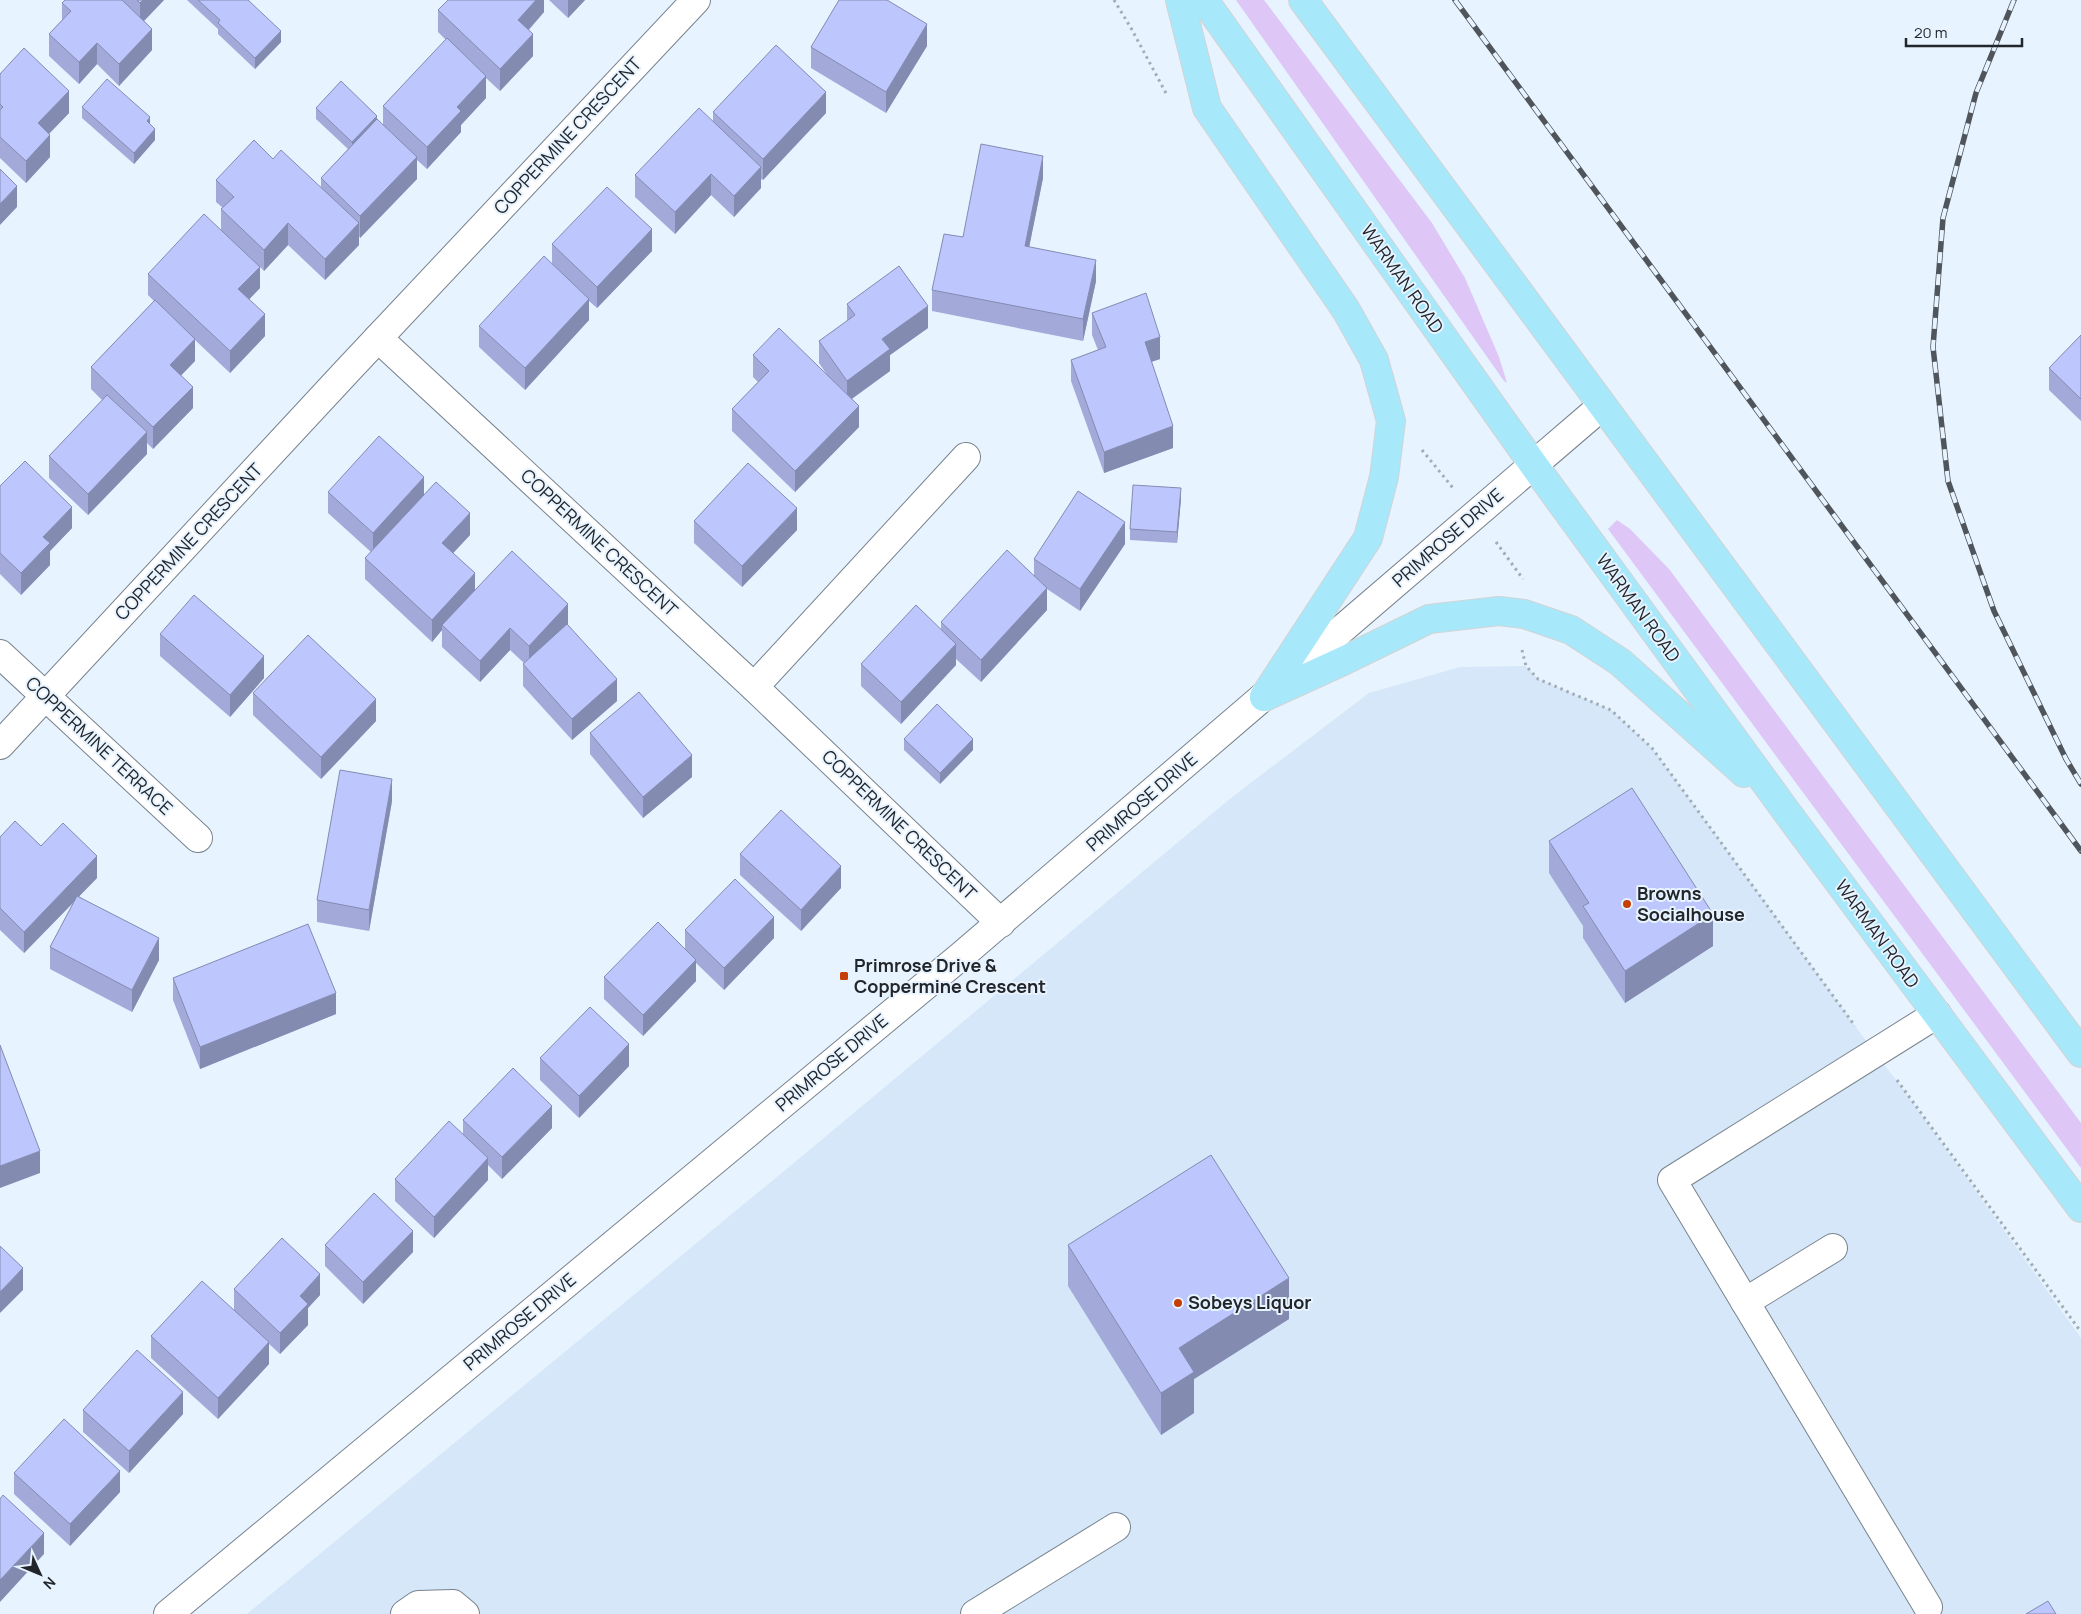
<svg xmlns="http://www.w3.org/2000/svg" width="2081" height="1614" viewBox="0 0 2081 1614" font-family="Manrope,sans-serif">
<rect width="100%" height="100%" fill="#e7f3ff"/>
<!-- built -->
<path fill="#d5e7f8" d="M1526,666L1538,679L1611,710L1652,748L1875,1053L1900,1085L2081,1338V1614H247L801,1157L1231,798L1369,693L1460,667Z"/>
<!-- green -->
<g fill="#dec6f7">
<path d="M1236,0H1264L1432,223L1465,278L1499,357L1507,383L1504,381Z"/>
<path d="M1617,520L1630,529L1669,569L2081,1123V1168L1608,529Z"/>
</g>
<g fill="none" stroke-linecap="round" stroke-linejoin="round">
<!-- minor casing -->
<g stroke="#78838d" stroke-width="30">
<g id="minor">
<path d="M378,338L754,687L1001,923"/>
<path d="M0,654L198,838"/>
<path d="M754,687L966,457"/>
<path d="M0,745L348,370L696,0"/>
<path d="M1745,1302L1833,1248"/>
<path d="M1928,1607L1672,1180L1937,1014"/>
<path d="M168,1614L961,956L1602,406"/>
<path d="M405,1614L418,1605L453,1604L465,1614"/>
<path d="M975,1614L1116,1527"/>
</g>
</g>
<!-- major casing -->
<g stroke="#d3d4d4" stroke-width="30">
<g id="major">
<path d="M1180,0L1207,108L1346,310L1374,360L1391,421L1384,477L1368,538L1264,697"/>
<path d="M1204,0L1533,464L1786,811L2081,1208"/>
<path d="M1303,0L2081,1053"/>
<path d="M1264,697L1343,661L1429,619L1499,611L1524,614L1571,630L1620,662L1744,773"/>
</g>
</g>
<!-- path -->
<g stroke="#a2acb5" stroke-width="3" stroke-dasharray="2.5 4" stroke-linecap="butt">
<path d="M1114,0L1131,28L1167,95"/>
<path d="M1422,450L1453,488"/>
<path d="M1496,542L1523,579"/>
<path d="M1522,650L1526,666L1538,679L1611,710L1652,748L1855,1026"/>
<path d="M1897,1080L2081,1332"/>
</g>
<!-- minor -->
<use href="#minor" stroke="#fff" stroke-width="28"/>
<!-- major -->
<use href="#major" stroke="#a7e8fa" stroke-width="28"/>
<!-- rail casing -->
<g stroke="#4f555b" stroke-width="5.5">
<g id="rail">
<path d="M1455,0L2081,851"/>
<path d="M2014,0L1976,93L1943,218L1933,347L1948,481L1994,611L2066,759L2081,784"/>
</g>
</g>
<!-- rail -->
<use href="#rail" stroke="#e7f3ff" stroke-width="4" stroke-dasharray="11" stroke-linecap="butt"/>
</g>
<!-- wall -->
<g fill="#a3aada">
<path d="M65,0H164L144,21L152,50L119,86L97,64L79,84L49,56V34L62,20V3Z"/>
<path d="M187,0H248L281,42L255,69L218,34V29Z"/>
<path d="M544,0V12L529,30L533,56L500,91L486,78V98L461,125V132L427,169L417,160V179L360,238L359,236V245L325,280L288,245L264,271L260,267V288L249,299L265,336L230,373L195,340V361L181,375L193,408L153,449L147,443V454L88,515L49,478V456L102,400L91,389V367L154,301L148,295V274L221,230V209L223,208L216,202V180L273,159L321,188V178L348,149L316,119V108L377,120L383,125V106L446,40L438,32V10Z"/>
<path d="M549,0H585L568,18Z"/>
<path d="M927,46L886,113L811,68V47Z"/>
<path d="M0,74L69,113L49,134L50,157L26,183L0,158Z"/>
<path d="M82,107L150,124L155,140L134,164L82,118Z"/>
<path d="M713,112L826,113L763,180L761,179V188L734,217L711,195L675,234L635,197V175L713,121Z"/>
<path d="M1043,178L1029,247L1096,281L1083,341L932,311V290L963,237Z"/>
<path d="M552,244L652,251L597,308L589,301V320L525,390L479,347V326L552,264Z"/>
<path d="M847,304L928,328L890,355V371L852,399L859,427L795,492L732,431V409L758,382L753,377V355L827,375L819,363V341L847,321Z"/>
<path d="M1092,313L1160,359L1151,362L1173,448L1104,473L1071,381V360L1098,350L1092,335Z"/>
<path d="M2081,335V421L2049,390V368Z"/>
<path d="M0,486L72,528L50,551V565L21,595L0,574Z"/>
<path d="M328,492L424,496L470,535L453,553L475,591L568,625L617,701L572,740L523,686V664L524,663L510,650L480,682L442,647V630L432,642L365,579V558L371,552L328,513Z"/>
<path d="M1181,499L1177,543L1130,540V529Z"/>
<path d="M694,521L797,530L742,587L694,543Z"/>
<path d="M1125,544L1080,611L1047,589V610L981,682L956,659V665L901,724L861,686V664L941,629V622L1034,575V559Z"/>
<path d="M160,634L264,678L230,717L160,656Z"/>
<path d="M253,693L376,721L321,779L253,715Z"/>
<path d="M590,733L692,777L643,818L590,754Z"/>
<path d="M904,739L973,750L940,784L904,750Z"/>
<path d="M392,801L369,931L317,922V900Z"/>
<path d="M0,837L41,846L97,878L79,896L159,960L132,1012L50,969V947L74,902L24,953L0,930Z"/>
<path d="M1549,841L1713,946L1625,1003L1583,938V926L1549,873Z"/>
<path d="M740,854L841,888L801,931L740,875Z"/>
<path d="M685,930L774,938L724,990L696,963V981L643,1036L604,999V977L685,949Z"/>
<path d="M173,978L336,1014L200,1069L173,1000Z"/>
<path d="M540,1058L629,1066L579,1118L540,1080Z"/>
<path d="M463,1120L552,1128L502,1179L488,1165V1180L434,1238L395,1201V1179L463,1135Z"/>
<path d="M325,1245L413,1252L363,1304L325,1266Z"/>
<path d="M1068,1245L1289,1319L1194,1379V1413L1161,1435L1068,1286Z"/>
<path d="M234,1289L320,1295L308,1308V1325L280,1354L269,1344V1364L218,1419L151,1358V1336L234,1310Z"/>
<path d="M83,1410L183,1414L129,1473L83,1432Z"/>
<path d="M14,1473L120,1492L70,1546L14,1494Z"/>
</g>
<!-- shaded-wall -->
<g fill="#848bb1">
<path d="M143,0H164L140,25V3Z"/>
<path d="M536,0H544V12L518,41V20Z"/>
<path d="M568,0H585L568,18Z"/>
<path d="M927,24V46L886,113V92Z"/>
<path d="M152,29V50L119,86V64Z"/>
<path d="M281,31V42L255,69V58Z"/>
<path d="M533,34V56L500,91V69Z"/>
<path d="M97,43V64L79,84V62Z"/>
<path d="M486,76V98L461,125V132L427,169V147L457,107Z"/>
<path d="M69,91V113L38,145V123Z"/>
<path d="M826,92V113L763,180V159Z"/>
<path d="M377,116V127L352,153V142Z"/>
<path d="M150,117V128L147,121Z"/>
<path d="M155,129V140L134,164V153Z"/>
<path d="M50,135V157L26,183V161Z"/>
<path d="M1043,156V178L1025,268V246Z"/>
<path d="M417,157V179L360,238V216Z"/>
<path d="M761,167V188L734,217V196Z"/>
<path d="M711,174V195L675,234V212Z"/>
<path d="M17,186V207L0,225V204Z"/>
<path d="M288,223V245L264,271V250Z"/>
<path d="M359,223V245L325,280V259Z"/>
<path d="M652,229V251L597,308V287Z"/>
<path d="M1096,260V281L1083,341V319Z"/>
<path d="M260,267V288L238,311V289Z"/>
<path d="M589,299V320L525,390V368Z"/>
<path d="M928,306V328L890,355V371L847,402V381L882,339Z"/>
<path d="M265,314V336L230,373V351Z"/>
<path d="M1160,337V359L1145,364V342Z"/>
<path d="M195,339V361L170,387V365Z"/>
<path d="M193,387V408L153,449V427Z"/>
<path d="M859,406V427L795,492V471Z"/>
<path d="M1173,426V448L1104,473V452Z"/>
<path d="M147,432V454L88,515V494Z"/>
<path d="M424,477V498L373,554V533Z"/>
<path d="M1181,488V499L1177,543V532Z"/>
<path d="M72,507V528L50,551V565L21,595V573L43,537Z"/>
<path d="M797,508V530L742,587V566Z"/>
<path d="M470,513V535L442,565V543Z"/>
<path d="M1125,522V544L1080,611V589Z"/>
<path d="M475,573V595L442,625V630L432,642V620Z"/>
<path d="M1047,588V610L981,682V660Z"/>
<path d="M568,604V626L529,667V646Z"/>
<path d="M510,628V650L480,682V661Z"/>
<path d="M956,644V665L901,724V702Z"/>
<path d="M264,656V678L230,717V695Z"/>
<path d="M617,679V701L572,740V719Z"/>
<path d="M376,699V721L321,779V757Z"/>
<path d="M973,739V750L940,784V773Z"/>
<path d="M692,755V777L643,818V797Z"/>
<path d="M392,779V801L369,931V910Z"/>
<path d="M97,856V878L24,953V932Z"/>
<path d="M841,866V888L801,931V910Z"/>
<path d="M1713,914V946L1625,1003V971Z"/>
<path d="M774,917V938L724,990V968Z"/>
<path d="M159,938V960L132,1012V990Z"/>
<path d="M696,960V981L643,1036V1015Z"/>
<path d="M336,993V1014L200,1069V1047Z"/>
<path d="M629,1044V1066L579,1118V1096Z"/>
<path d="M552,1106V1128L502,1179V1157Z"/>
<path d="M40,1151V1173L0,1188V1166Z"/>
<path d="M488,1158V1180L434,1238V1217Z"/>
<path d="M413,1231V1252L363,1304V1282Z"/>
<path d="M23,1268V1290L0,1313V1292Z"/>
<path d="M320,1274V1295L308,1308V1325L280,1354V1333L300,1296Z"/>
<path d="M1289,1278V1319L1194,1379V1413L1161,1435V1393L1179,1348Z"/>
<path d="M269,1342V1364L218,1419V1398Z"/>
<path d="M183,1392V1414L129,1473V1451Z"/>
<path d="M120,1471V1492L70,1546V1524Z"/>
<path d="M44,1533V1554L0,1602V1580Z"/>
</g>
<!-- building -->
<g fill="#bdc6fd" stroke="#848bb1">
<path d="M65,0H122L152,29L119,64L97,43L79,62L49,34L71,11L62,3Z"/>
<path d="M137,0H143L140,3Z"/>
<path d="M198,0H248L281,31L255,58L218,23L220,20Z"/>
<path d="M448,0H536L518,20L533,34L500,69L438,10Z"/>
<path d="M839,0H887L927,24L886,92L811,47Z"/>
<path d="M447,38L486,76L457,107L461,111L427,147L383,106Z"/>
<path d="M776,45L826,92L763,159L713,112Z"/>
<path d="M24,48L69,91L38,123L50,135L26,161L0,137V110L3,107L0,104V74Z"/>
<path d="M107,79L150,117L147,121L155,129L134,153L82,107Z"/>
<path d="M341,81L377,116L352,142L316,108Z"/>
<path d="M699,108L761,167L734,196L711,174L675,212L635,175Z"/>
<path d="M377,119L417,157L360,216L321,178Z"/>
<path d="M254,140L273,159L281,150L359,223L325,259L288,223L264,250L221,209L234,197L216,180Z"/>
<path d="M981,144L1043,156L1025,246L1096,260L1083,319L932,290L944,234L963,237Z"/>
<path d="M0,169L17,186L0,204Z"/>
<path d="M607,187L652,229L597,287L552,244Z"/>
<path d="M204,214L260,267L238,289L265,314L230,351L148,274Z"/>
<path d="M544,256L589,299L525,368L479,326Z"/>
<path d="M899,266L928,306L882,339L890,349L847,381L819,341L855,315L847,304Z"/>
<path d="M1146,293L1160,337L1145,342L1173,426L1104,452L1071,360L1106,347L1092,313Z"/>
<path d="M155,300L195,339L170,365L193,387L153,427L91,367Z"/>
<path d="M779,328L859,406L795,471L732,409L769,371L753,355Z"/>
<path d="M2081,335V399L2049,368Z"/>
<path d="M107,395L147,432L88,494L49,456Z"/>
<path d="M379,436L424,477L373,533L328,492Z"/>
<path d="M25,461L72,507L43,537L50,543L21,573L0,553V486Z"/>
<path d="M748,463L797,508L742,566L694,521Z"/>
<path d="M436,482L470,513L442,543L475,573L432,620L365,558Z"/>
<path d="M1133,485L1181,488L1177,532L1130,529Z"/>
<path d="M1078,491L1125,522L1080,589L1034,559Z"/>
<path d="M1007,550L1047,588L981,660L941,622Z"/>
<path d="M512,551L568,604L529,646L510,628L480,661L442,625Z"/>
<path d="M194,595L264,656L230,695L160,634Z"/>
<path d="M916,605L956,644L901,702L861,664Z"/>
<path d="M567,624L617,679L572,719L523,664Z"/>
<path d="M308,635L376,699L321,757L253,693Z"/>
<path d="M639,692L692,755L643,797L590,733Z"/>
<path d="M937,704L973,739L940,773L904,739Z"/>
<path d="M340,770L392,779L369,910L317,900Z"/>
<path d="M1632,788L1713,914L1625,971L1583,906L1589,903L1549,841Z"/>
<path d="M781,810L841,866L801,910L740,854Z"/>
<path d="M15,821L41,846L63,823L97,856L24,932L0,908V837Z"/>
<path d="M735,879L774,917L724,968L685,930Z"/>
<path d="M77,896L159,938L132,990L50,947Z"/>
<path d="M658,922L696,960L643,1015L604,977Z"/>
<path d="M308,924L336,993L200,1047L173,978Z"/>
<path d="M590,1007L629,1044L579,1096L540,1058Z"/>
<path d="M0,1045L40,1151L0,1166Z"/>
<path d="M513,1068L552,1106L502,1157L463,1120Z"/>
<path d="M449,1121L488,1158L434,1217L395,1179Z"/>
<path d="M1211,1155L1289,1278L1179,1348L1194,1372L1161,1393L1068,1245Z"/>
<path d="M374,1193L413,1231L363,1282L325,1245Z"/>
<path d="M282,1238L320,1274L300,1296L308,1304L280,1333L234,1289Z"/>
<path d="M0,1246L23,1268L0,1292Z"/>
<path d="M202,1281L269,1342L218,1398L151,1336Z"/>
<path d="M137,1350L183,1392L129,1451L83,1410Z"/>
<path d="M64,1419L120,1471L70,1524L14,1473Z"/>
<path d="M3,1495L44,1533L0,1580V1499Z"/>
<path d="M2048,1601L2056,1614H2026Z"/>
</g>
<!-- markers -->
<g fill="#c53e06" stroke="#e7f3ff" stroke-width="2">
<circle cx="1627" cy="904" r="5"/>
<rect x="839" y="971" width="10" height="10" rx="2.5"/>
<circle cx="1178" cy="1303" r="5"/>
</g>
<g text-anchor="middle" stroke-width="4" stroke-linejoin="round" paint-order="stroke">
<!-- street labels -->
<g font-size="18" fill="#22262a" stroke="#e7f3ff">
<text transform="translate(568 136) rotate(-47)" y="6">COPPERMINE CRESCENT</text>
<text transform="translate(1402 279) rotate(55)" y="6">WARMAN ROAD</text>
<text transform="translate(1448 538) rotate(-41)" y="6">PRIMROSE DRIVE</text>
<text transform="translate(189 542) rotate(-47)" y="6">COPPERMINE CRESCENT</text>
<text transform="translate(599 543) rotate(43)" y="6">COPPERMINE CRESCENT</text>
<text transform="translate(1638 608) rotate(54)" y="6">WARMAN ROAD</text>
<text transform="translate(99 746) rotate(43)" y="6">COPPERMINE TERRACE</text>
<text transform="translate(1142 802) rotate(-41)" y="6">PRIMROSE DRIVE</text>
<text transform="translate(899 825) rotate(44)" y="6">COPPERMINE CRESCENT</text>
<text transform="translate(1877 934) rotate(54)" y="6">WARMAN ROAD</text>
<text transform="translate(832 1063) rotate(-40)" y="6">PRIMROSE DRIVE</text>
<text transform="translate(520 1322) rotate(-40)" y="6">PRIMROSE DRIVE</text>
</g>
<!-- poi labels -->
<g font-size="18" font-weight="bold" fill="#22262a" stroke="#e7f3ff" text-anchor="start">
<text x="1637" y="900">Browns<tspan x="1637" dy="21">Socialhouse</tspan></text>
<text x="854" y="972">Primrose Drive &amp;<tspan x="854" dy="21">Coppermine Crescent</tspan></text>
<text x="1188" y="1309">Sobeys Liquor</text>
</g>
</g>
<!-- north arrow -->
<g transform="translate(40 1574) rotate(134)" stroke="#e7f3ff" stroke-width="4" paint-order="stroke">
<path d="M0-4L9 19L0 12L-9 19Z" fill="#22262a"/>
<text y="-8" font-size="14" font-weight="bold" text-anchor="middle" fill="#22262a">N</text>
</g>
<!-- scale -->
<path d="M1906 38v8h116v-8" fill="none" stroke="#22262a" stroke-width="2.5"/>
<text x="1914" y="38" font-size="15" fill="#22262a" stroke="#e7f3ff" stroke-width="4" paint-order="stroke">20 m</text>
</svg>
